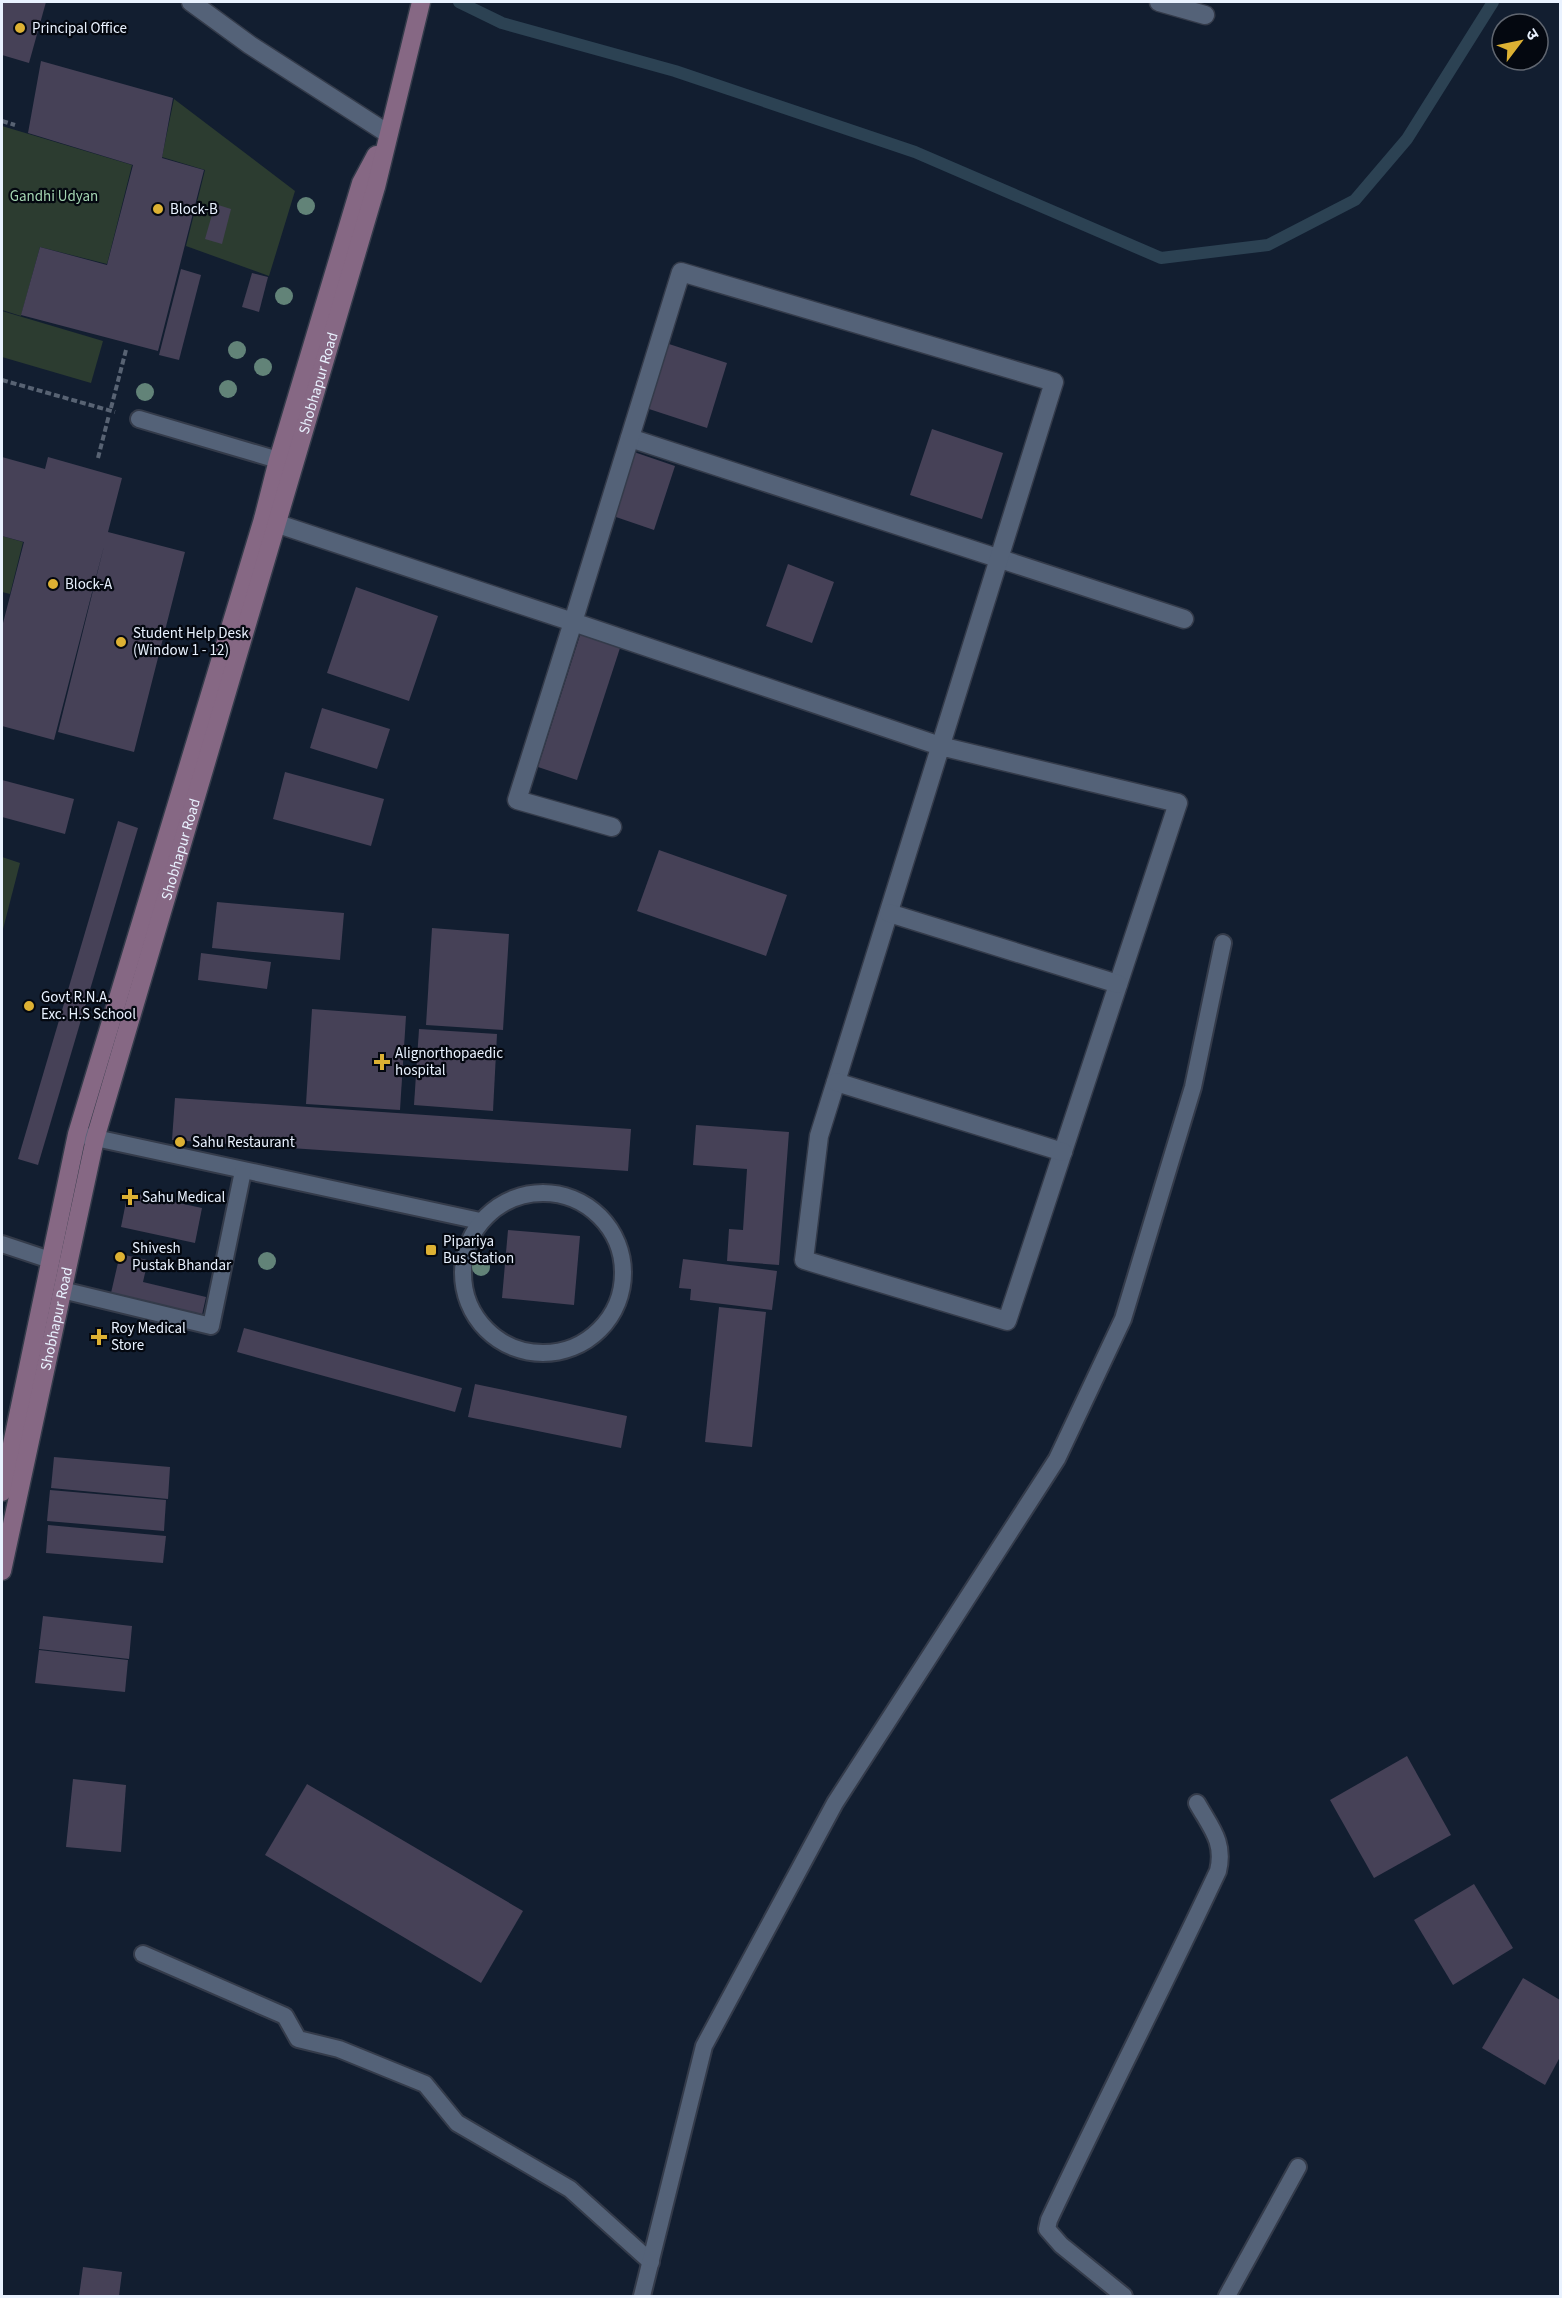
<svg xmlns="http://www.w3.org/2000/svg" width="1562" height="2298" viewBox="0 0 1562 2298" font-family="'Source Sans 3','Noto Sans Devanagari',sans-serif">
<rect width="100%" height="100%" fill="#121e30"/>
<!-- green -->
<g fill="#2c3c30">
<path d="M174,99L295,191L269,276L186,246L205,170L162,157Z"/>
<path d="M2,126L132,165L107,264L40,247L21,316L2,310Z"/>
<path d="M2,311L103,341L91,383L2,357Z"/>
<path d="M2,536L23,542L10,594L2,592Z"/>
<path d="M2,857L20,863L2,933Z"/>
</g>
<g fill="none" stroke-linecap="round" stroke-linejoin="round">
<!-- stream -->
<path stroke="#2c4253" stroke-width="12" d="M459,2L502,23L675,71L915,152L1161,258L1268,245L1355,200L1407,139L1493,2"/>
</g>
<!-- building -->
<g fill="#464157">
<path d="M2,2H46L29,63L2,55Z"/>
<path d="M41,61L173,98L162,158L204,170L158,351L21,315L40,247L107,265L133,165L28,133Z"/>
<path d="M215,204L231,209L222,244L205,239Z"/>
<path d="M181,269L201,275L179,360L159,355Z"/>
<path d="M252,273L268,277L259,312L242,307Z"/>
<path d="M669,344L727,363L707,428L649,409Z"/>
<path d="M932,429L1003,453L982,519L910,495Z"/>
<path d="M634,452L675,466L654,530L613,516Z"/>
<path d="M2,457L45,469L48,457L122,478L108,532L185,552L134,752L58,732L104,546L54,740L2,726V627L24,542L2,536Z"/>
<path d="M788,564L834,582L812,643L766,626Z"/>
<path d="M356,587L438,616L409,701L327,673Z"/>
<path d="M581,632L621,645L577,780L538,767Z"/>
<path d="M322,708L390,729L377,769L310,748Z"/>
<path d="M285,772L384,799L371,846L273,819Z"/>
<path d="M2,780L74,799L65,834L2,817Z"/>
<path d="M118,821L138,828L38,1165L18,1159Z"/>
<path d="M659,850L787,895L766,956L637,911Z"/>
<path d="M217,902L344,913L340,960L212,948Z"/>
<path d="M432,928L509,934L503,1030L426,1025Z"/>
<path d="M201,953L271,962L267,989L198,980Z"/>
<path d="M312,1009L406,1016L400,1110L306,1104Z"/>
<path d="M419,1029L497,1034L493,1111L414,1105Z"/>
<path d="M175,1098L631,1129L628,1171L172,1140Z"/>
<path d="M696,1125L789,1132L779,1265L727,1261L729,1229L743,1230L747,1169L693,1165Z"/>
<path d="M128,1192L202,1208L195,1243L121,1227Z"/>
<path d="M508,1230L580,1236L574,1305L502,1298Z"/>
<path d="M120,1254L148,1260L143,1282L206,1297L202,1315L111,1293Z"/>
<path d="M683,1259L777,1271L772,1310L690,1300L691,1289L679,1288Z"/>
<path d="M719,1307L766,1312L752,1447L705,1442Z"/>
<path d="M244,1328L462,1388L455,1412L237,1352Z"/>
<path d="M475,1384L627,1416L621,1448L468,1417Z"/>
<path d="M54,1457L170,1467L168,1499L51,1488Z"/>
<path d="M50,1490L166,1500L164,1531L47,1521Z"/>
<path d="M48,1525L166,1536L163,1563L46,1553Z"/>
<path d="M43,1616L132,1626L129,1659L39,1649Z"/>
<path d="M39,1650L128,1660L125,1692L35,1683Z"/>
<path d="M1407,1756L1451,1835L1374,1878L1330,1800Z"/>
<path d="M73,1779L126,1785L121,1852L66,1847Z"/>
<path d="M307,1784L523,1911L481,1983L265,1855Z"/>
<path d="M1474,1884L1513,1948L1453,1985L1414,1920Z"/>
<path d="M1523,1978L1560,2000V2057L1545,2085L1482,2048Z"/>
<path d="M83,2267L122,2272L119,2296H79Z"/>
</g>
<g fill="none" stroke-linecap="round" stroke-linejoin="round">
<!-- lane casing -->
<g stroke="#343b4a" stroke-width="20">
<g id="lane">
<path d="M139,419L278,460"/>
<path d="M77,1134L480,1221"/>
<circle cx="543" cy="1273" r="80"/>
<path d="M2,1244L50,1260"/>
<path d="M62,1290L211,1326L243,1171"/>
<path d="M143,1954L285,2016L298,2039L339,2049L425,2084L457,2123L570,2189L651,2262"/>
<path d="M642,2296L704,2046L835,1803L1057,1459L1123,1319L1193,1087L1223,943"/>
<path d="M1124,2296L1061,2245L1047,2229L1049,2220C1104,2103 1163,1988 1218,1871C1225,1842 1211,1828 1197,1803"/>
<path d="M1227,2296L1298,2167"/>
</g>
</g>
<!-- street casing -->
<g stroke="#343b4a" stroke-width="21">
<g id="street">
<path d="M191,2L250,45L387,133"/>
<path d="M1159,2L1205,15"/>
<path d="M630,438L1184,619"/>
<path d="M263,519L573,622L681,272L1054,382L819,1136L804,1260L1007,1321L1178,803L940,746L573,622L517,800L612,827"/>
<path d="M889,913L1118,984"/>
<path d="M836,1082L1063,1152"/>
</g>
</g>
<!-- secondary casing -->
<g stroke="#343b4a" stroke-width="21">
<g id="secondary">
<path d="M2,1492L77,1134L263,519L278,460L361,183L376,155"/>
<path id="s1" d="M2,1571L95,1139L376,187L421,2"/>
</g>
</g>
<!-- path -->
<g stroke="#586373" stroke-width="4" stroke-dasharray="6 3" stroke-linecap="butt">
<path d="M2,121L15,125"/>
<path d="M2,380L115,412"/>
<path d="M111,408L126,350"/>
<path d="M98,458L109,415"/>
</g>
<!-- lane -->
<use href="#lane" stroke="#546278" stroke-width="16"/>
<!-- street -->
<use href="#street" stroke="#546278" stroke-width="18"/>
<!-- secondary -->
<use href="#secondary" stroke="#866884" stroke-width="18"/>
</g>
<!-- trees -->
<g fill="#628378">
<circle cx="306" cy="206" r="9"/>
<circle cx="284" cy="296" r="9"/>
<circle cx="237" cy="350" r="9"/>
<circle cx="263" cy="367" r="9"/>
<circle cx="228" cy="389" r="9"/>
<circle cx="145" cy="392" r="9"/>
<circle cx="267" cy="1261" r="9"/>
<circle cx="481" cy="1267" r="9"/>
</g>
<!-- markers -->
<g fill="#ddb133" stroke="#040810" stroke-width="2">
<circle cx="20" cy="28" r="6"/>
<circle cx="158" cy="209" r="6"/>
<circle cx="53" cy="584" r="6"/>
<circle cx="121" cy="642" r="6"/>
<circle cx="29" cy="1006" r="6"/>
<path d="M379 1053h6v6h6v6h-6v6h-6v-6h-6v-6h6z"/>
<circle cx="180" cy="1142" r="6"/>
<path d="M127 1188h6v6h6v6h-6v6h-6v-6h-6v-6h6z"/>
<rect x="425" y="1244" width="12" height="12" rx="3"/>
<circle cx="120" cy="1257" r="6"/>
<path d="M96 1328h6v6h6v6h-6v6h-6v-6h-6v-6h6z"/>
</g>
<g text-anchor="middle" stroke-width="4.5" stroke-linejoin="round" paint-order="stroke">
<!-- poi labels -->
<g font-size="15" fill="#e9f2ff" stroke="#040810" text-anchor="start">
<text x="32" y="33">Principal Office</text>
<text x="170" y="214">Block-B</text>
<text x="65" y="589">Block-A</text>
<text x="133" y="638">Student Help Desk<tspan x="133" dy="17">(Window 1 - 12)</tspan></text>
<text x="41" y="1002">Govt R.N.A.<tspan x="41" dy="17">Exc. H.S School</tspan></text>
<text x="395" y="1058">Alignorthopaedic<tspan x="395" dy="17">hospital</tspan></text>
<text x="192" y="1147">Sahu Restaurant</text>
<text x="142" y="1202">Sahu Medical</text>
<text x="443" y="1246">Pipariya<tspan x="443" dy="17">Bus Station</tspan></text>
<text x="132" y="1253">Shivesh<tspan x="132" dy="17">Pustak Bhandar</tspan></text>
<text x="111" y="1333">Roy Medical<tspan x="111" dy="17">Store</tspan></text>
</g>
<!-- park labels -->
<g font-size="15" fill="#a4d5b2" stroke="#040810">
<text x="54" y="201">Gandhi Udyan</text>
</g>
<!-- street labels -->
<g font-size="15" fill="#e9f2ff" stroke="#040810">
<text dy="5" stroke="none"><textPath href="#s1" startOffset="1230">Shobhapur Road</textPath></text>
<text dy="5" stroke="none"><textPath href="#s1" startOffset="744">Shobhapur Road</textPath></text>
<text dy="5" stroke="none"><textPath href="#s1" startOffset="258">Shobhapur Road</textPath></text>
</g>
</g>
<!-- border -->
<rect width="1562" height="2298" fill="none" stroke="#e9f2ff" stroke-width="6"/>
<!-- north arrow -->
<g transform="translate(1520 42) rotate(58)"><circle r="28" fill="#040810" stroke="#606670" stroke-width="1.5"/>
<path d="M0-4.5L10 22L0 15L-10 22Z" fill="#ddb133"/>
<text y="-9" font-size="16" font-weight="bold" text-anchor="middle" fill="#e9f2ff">उ</text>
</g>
</svg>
